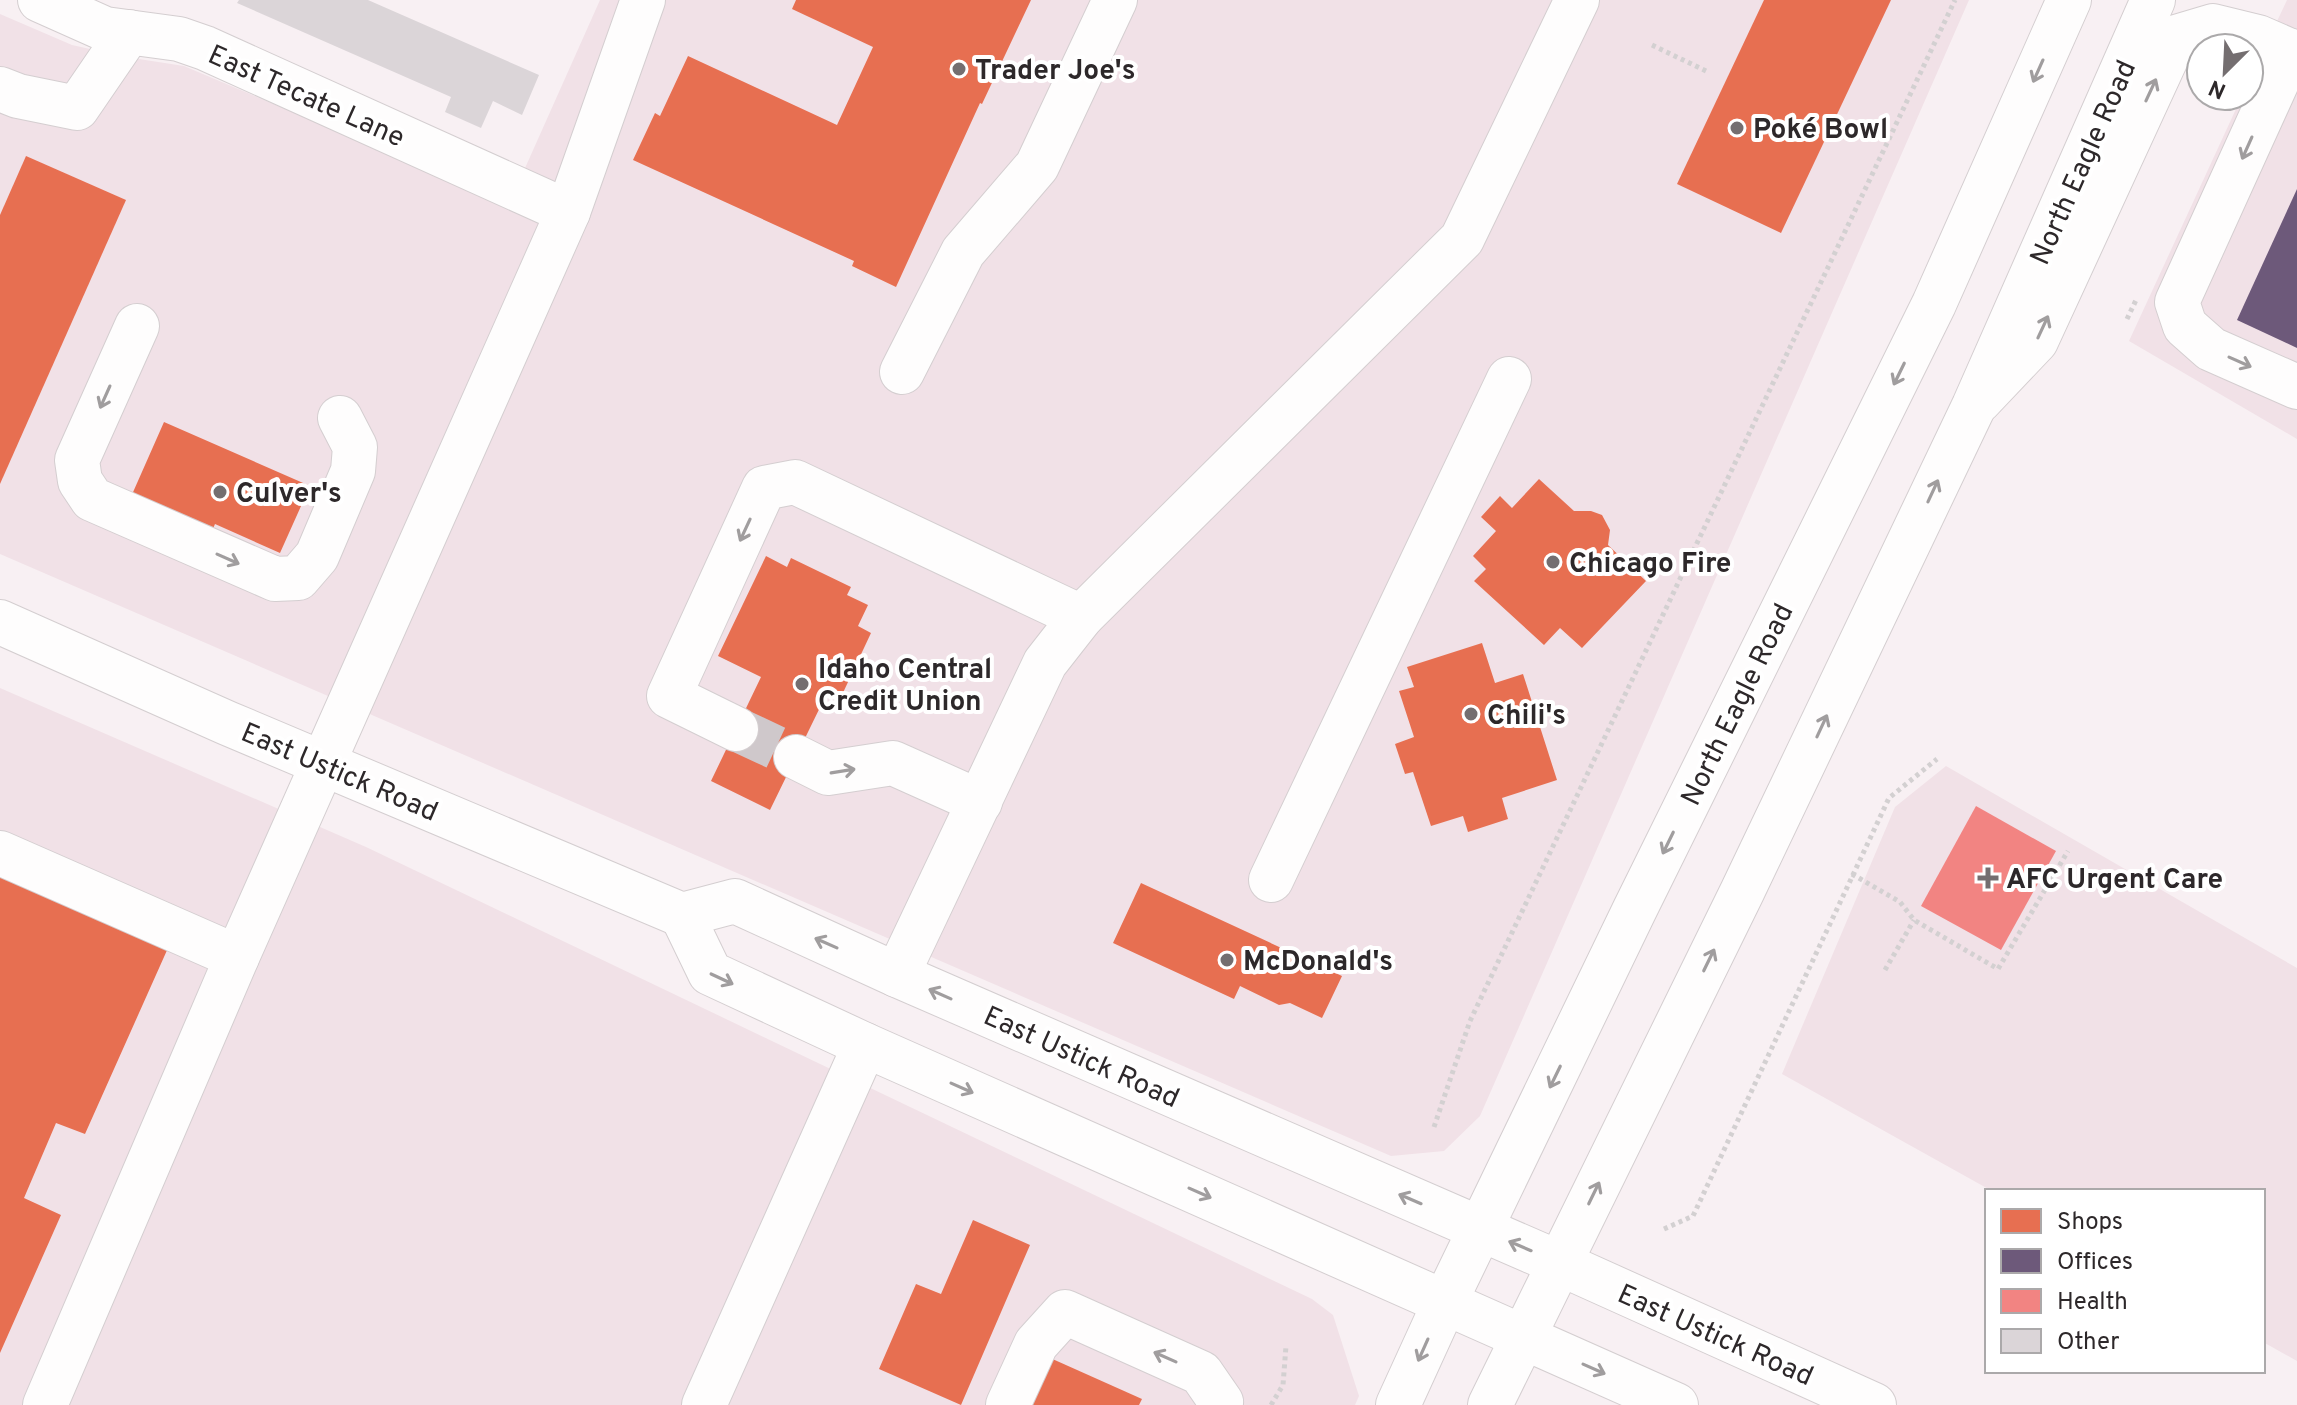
<svg xmlns="http://www.w3.org/2000/svg" width="2297" height="1405" viewBox="0 0 2297 1405" font-family="Overpass,sans-serif">
<rect width="100%" height="100%" fill="#f8f0f3"/>
<!-- built -->
<g fill="#f1e1e7">
<path d="M600,0H1969L1480,1116L1444,1151L1391,1156L0,554V14L72,45L126,57L184,66L509,204Z"/>
<path d="M2287,0H2297V439L2129,341L2242,96H2249V81Z"/>
<path d="M0,688L366,847L1312,1299L1333,1315L1359,1396L1355,1405H0Z"/>
<path d="M1946,766L2297,968V1361L2263,1342V1191H1992L1782,1074L1895,807Z"/>
</g>
<!-- shops -->
<g fill="#e76f51">
<path d="M796,0H1031L982,104L980,103L896,287L852,266L854,261L633,160L655,113L660,116L688,56L837,125L873,47L792,9Z"/>
<path d="M1764,0H1891L1781,233L1677,184Z"/>
<path d="M26,156L126,200L0,484V215Z"/>
<path d="M164,422L310,486L280,553L215,524L209,538L130,499Z"/>
<path d="M1539,479L1574,511H1591L1602,515L1610,530L1608,545L1646,581L1582,648L1560,628L1544,645L1474,581L1486,569L1473,556L1496,531L1481,517L1500,496L1512,508Z"/>
<path d="M766,556L787,567L791,558L851,587L847,595L868,605L858,626L871,633L841,697L828,691L770,810L711,781L761,677L718,656Z"/>
<path d="M1482,643L1495,683L1523,674L1557,780L1502,798L1508,819L1468,832L1463,816L1431,826L1413,772L1405,774L1395,744L1414,737L1399,691L1414,687L1407,667Z"/>
<path d="M0,872L168,948L85,1134L56,1123L24,1198L61,1215L0,1353Z"/>
<path d="M1141,883L1342,976L1322,1018L1290,1003L1279,1005L1240,986L1234,999L1113,943Z"/>
<path d="M973,1220L1030,1245L961,1405L879,1369L916,1284L941,1294Z"/>
<path d="M1048,1357L1142,1399L1139,1405H1027Z"/>
</g>
<!-- offices -->
<path fill="#6d597a" d="M2297,189V348L2237,320Z"/>
<!-- health -->
<path fill="#f28482" d="M1976,806L2056,851L2001,950L1921,906Z"/>
<!-- building -->
<path fill="#dbd5d8" d="M239,0H368L539,75L522,115L493,101L481,128L445,112L451,97L237,3Z"/>
<g fill="none" stroke-linecap="round" stroke-linejoin="round">
<!-- minor-tunnel -->
<path stroke="#cfc8cb" stroke-width="44" stroke-dasharray="44 22" stroke-linecap="butt" d="M736,729L796,757"/>
<!-- minor casing -->
<g stroke="#d4ced0" stroke-width="46">
<g id="minor">
<path d="M40,0L105,29L179,39L205,48L568,212"/>
<path d="M2291,51L2177,302L2185,326L2211,349L2297,387"/>
<path d="M0,89L18,96L77,108L129,32"/>
<path d="M137,326L77,460L80,481L92,499L275,579L298,578L317,556L353,471L355,447L340,418"/>
<path d="M902,372L963,252L1037,166L1115,0"/>
<path d="M1979,401L2036,341L2176,37L2213,26L2258,37L2297,54"/>
<path d="M736,729L669,696L764,488L795,482L1081,617"/>
<path d="M796,757L828,773L893,763L980,802"/>
<path d="M0,853L237,957"/>
<path d="M1271,880L1509,379"/>
<path d="M897,975L1045,663L1081,617L1462,239L1577,0"/>
<path d="M45,1405L237,957L568,212L643,0"/>
<path d="M704,1405L865,1045"/>
<path d="M1008,1405L1036,1344L1065,1312L1201,1373L1221,1402L1220,1405"/>
</g>
</g>
<!-- major casing -->
<g stroke="#d4ced0" stroke-width="46">
<g id="major">
<path d="M0,622L227,723L682,915L735,901L897,975L1559,1263L1874,1405"/>
<path d="M682,915L710,973L865,1045L1676,1405"/>
</g>
</g>
<!-- highway casing -->
<g stroke="#d4ced0" stroke-width="46">
<g id="highway">
<path d="M1398,1405L1445,1302L1634,911L1934,304L2069,0"/>
<path d="M1490,1405L1742,892L1974,406L2153,0"/>
</g>
</g>
<!-- path -->
<g stroke="#d3d0d1" stroke-width="5" stroke-dasharray="4 4" stroke-linecap="butt">
<path d="M1652,45L1706,71"/>
<path d="M2127,319L2137,298"/>
<path d="M1852,874L1900,902L1914,920L1998,969L2068,851"/>
<path d="M1885,970L1914,920"/>
<path d="M1434,1127L1470,1021L1955,0"/>
<path d="M1664,1229L1693,1216L1889,798L1937,759"/>
<path d="M1271,1405L1283,1385L1286,1346"/>
</g>
<!-- minor -->
<use href="#minor" stroke="#fefdfd" stroke-width="44"/>
<!-- major -->
<use href="#major" stroke="#fefdfd" stroke-width="44"/>
<!-- highway -->
<use href="#highway" stroke="#fefdfd" stroke-width="44"/>
</g>
<!-- one-way arrows -->
<defs><path id="oneway-shaft" d="M-6 0H5M1.5-3L5.5 0L1.5 3" fill="none" stroke-width="1.6" stroke-linecap="round" stroke-linejoin="round" transform="scale(2)"/></defs>
<g stroke="#a09d9e">
<use href="#oneway-shaft" transform="translate(2038 71) rotate(114)"/>
<use href="#oneway-shaft" transform="translate(2151 90) rotate(-65)"/>
<use href="#oneway-shaft" transform="translate(2247 148) rotate(114)"/>
<use href="#oneway-shaft" transform="translate(2043 327) rotate(-65)"/>
<use href="#oneway-shaft" transform="translate(2240 362) rotate(24)"/>
<use href="#oneway-shaft" transform="translate(1899 374) rotate(116)"/>
<use href="#oneway-shaft" transform="translate(105 397) rotate(114)"/>
<use href="#oneway-shaft" transform="translate(1933 491) rotate(-65)"/>
<use href="#oneway-shaft" transform="translate(745 530) rotate(115)"/>
<use href="#oneway-shaft" transform="translate(228 559) rotate(24)"/>
<use href="#oneway-shaft" transform="translate(1822 726) rotate(-65)"/>
<use href="#oneway-shaft" transform="translate(843 771) rotate(-9)"/>
<use href="#oneway-shaft" transform="translate(1668 843) rotate(116)"/>
<use href="#oneway-shaft" transform="translate(826 943) rotate(-156)"/>
<use href="#oneway-shaft" transform="translate(1709 960) rotate(-64)"/>
<use href="#oneway-shaft" transform="translate(722 979) rotate(25)"/>
<use href="#oneway-shaft" transform="translate(940 994) rotate(-156)"/>
<use href="#oneway-shaft" transform="translate(1555 1077) rotate(116)"/>
<use href="#oneway-shaft" transform="translate(962 1088) rotate(24)"/>
<use href="#oneway-shaft" transform="translate(1200 1193) rotate(24)"/>
<use href="#oneway-shaft" transform="translate(1594 1193) rotate(-64)"/>
<use href="#oneway-shaft" transform="translate(1410 1199) rotate(-157)"/>
<use href="#oneway-shaft" transform="translate(1520 1246) rotate(-157)"/>
<use href="#oneway-shaft" transform="translate(1423 1350) rotate(114)"/>
<use href="#oneway-shaft" transform="translate(1165 1357) rotate(-156)"/>
<use href="#oneway-shaft" transform="translate(1594 1369) rotate(24)"/>
</g>
<!-- markers -->
<g fill="#746e70" stroke="#fff" stroke-width="3">
<circle cx="959" cy="69" r="8"/>
<circle cx="1737" cy="128" r="8"/>
<circle cx="220" cy="492" r="8"/>
<circle cx="1553" cy="562" r="8"/>
<circle cx="802" cy="684" r="8"/>
<circle cx="1471" cy="714" r="8"/>
<path d="M1984 866h8v8h8v8h-8v8h-8v-8h-8v-8h8z"/>
<circle cx="1227" cy="960" r="8"/>
</g>
<g text-anchor="middle" stroke-width="8" stroke-linejoin="round" paint-order="stroke">
<!-- poi labels -->
<g font-size="28" font-weight="bold" fill="#2d282a" stroke="#fff" text-anchor="start">
<text x="975" y="79">Trader Joe's</text>
<text x="1753" y="138">Poké Bowl</text>
<text x="236" y="502">Culver's</text>
<text x="1569" y="572">Chicago Fire</text>
<text x="818" y="678">Idaho Central<tspan x="818" dy="32">Credit Union</tspan></text>
<text x="1487" y="724">Chili's</text>
<text x="2006" y="888">AFC Urgent Care</text>
<text x="1243" y="970">McDonald's</text>
</g>
<!-- street labels -->
<g font-size="28" fill="#2d282a" stroke="#fff">
<text transform="translate(307 95) rotate(24)" y="10">East Tecate Lane</text>
<text transform="translate(2082 162) rotate(-66)" y="10">North Eagle Road</text>
<text transform="translate(1736 704) rotate(-64)" y="10">North Eagle Road</text>
<text transform="translate(340 771) rotate(23)" y="10">East Ustick Road</text>
<text transform="translate(1082 1056) rotate(24)" y="10">East Ustick Road</text>
<text transform="translate(1716 1334) rotate(24)" y="10">East Ustick Road</text>
</g>
</g>
<!-- legend -->
<rect x="1985" y="1189" width="280" height="184" fill="#ffffff" stroke="#aba9aa" stroke-width="2"/>
<rect x="2001" y="1209" width="40" height="24" fill="#e76f51" stroke="#aba9aa" stroke-width="2"/>
<text x="2057" y="1229" font-size="24" fill="#2d282a">Shops</text>
<rect x="2001" y="1249" width="40" height="24" fill="#6d597a" stroke="#aba9aa" stroke-width="2"/>
<text x="2057" y="1269" font-size="24" fill="#2d282a">Offices</text>
<rect x="2001" y="1289" width="40" height="24" fill="#f28482" stroke="#aba9aa" stroke-width="2"/>
<text x="2057" y="1309" font-size="24" fill="#2d282a">Health</text>
<rect x="2001" y="1329" width="40" height="24" fill="#dbd5d8" stroke="#aba9aa" stroke-width="2"/>
<text x="2057" y="1349" font-size="24" fill="#2d282a">Other</text>
<!-- north arrow -->
<g transform="translate(2225 72) rotate(204)"><circle r="38" fill="#ffffff" stroke="#aba9aa" stroke-width="2"/>
<path d="M0-6L14 30L0 20L-14 30Z" fill="#746e70"/>
<text y="-12" font-size="22" font-weight="bold" text-anchor="middle" fill="#2d282a">N</text>
</g>
</svg>
